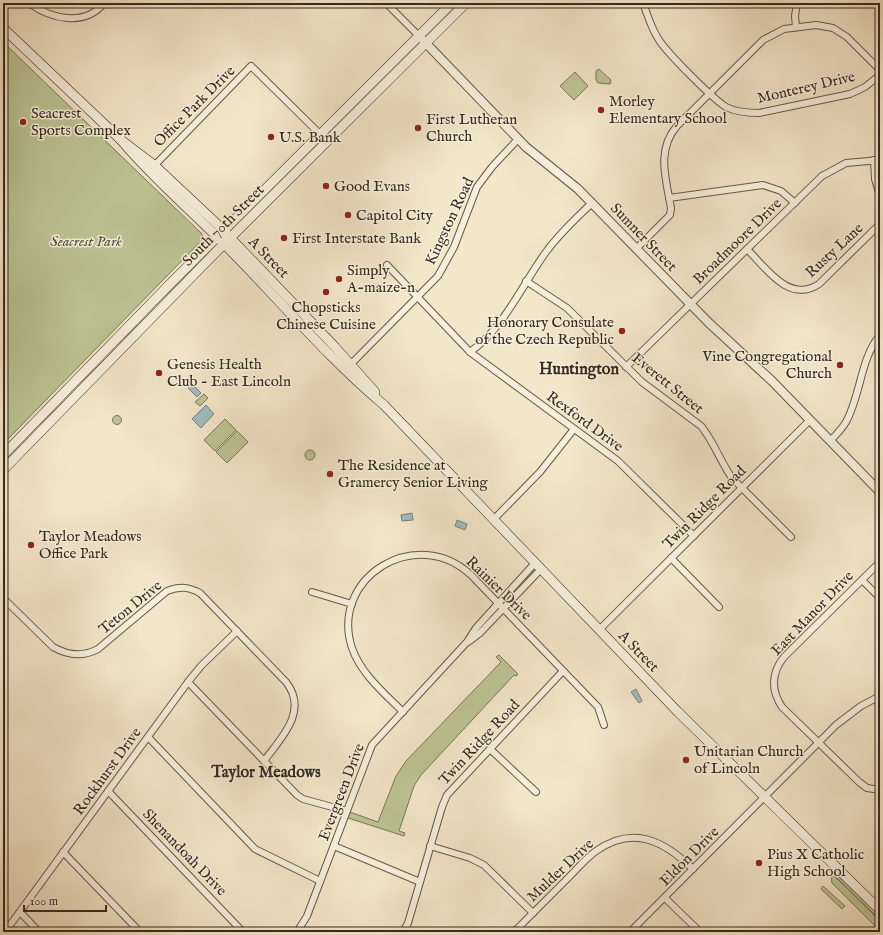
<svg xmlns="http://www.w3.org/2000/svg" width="883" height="935" viewBox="0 0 883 935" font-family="'IM FELL English',serif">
<rect width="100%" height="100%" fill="#f3e6c9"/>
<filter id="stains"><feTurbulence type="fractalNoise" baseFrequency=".005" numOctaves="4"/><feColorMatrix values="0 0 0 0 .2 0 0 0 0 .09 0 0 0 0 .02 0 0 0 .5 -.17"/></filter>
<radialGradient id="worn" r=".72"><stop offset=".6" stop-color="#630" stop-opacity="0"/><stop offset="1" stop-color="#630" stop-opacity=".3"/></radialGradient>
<!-- green -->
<g fill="#bdc495" stroke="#7a765a">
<path d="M3,42L202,234L203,239L3,444Z"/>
<path d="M599,69L611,80L610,84L598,83L596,80V71Z"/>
<path d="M575,72L588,86L574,100L560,86Z"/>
<path d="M204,394L208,398L200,406L195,402Z"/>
<circle cx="117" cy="420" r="4.5"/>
<path d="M225,419L236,430L215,451L204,440Z"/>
<path d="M237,431L248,442L227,463L216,452Z"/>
<circle cx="310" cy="455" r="5"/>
<path d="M499,655L518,674L516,676L514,675L421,775L414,786L399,831L405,833L404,836L345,817L347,811L378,822L396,776L406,761L501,662L496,657Z"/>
<path d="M833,875L880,921V931L832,883L831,877Z"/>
<path d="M834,875H837L877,913L875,915Z"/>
<path d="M823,886L845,906L842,909L821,889Z"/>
</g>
<!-- water -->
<g fill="#a0bdc1" stroke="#768280">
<path d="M192,384L201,393L197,397L188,388Z"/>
<path d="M206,405L214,414L201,428L192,419Z"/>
<path d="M412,513L413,520L402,521L401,515Z"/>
<path d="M457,520L467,524L465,530L455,526Z"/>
<path d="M636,689L642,701L639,703L631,692Z"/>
</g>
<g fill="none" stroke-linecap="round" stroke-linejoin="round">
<!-- stream -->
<path stroke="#768280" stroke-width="1.5" d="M3,621L5,620"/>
<!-- minor casing -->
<g stroke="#655849" stroke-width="8">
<g id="minor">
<path d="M29,3C51,19 85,27 104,3"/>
<path d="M386,3L419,36"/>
<path d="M643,3C648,16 651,28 659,40C668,54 712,98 726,107C736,112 747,113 759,113L850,94L865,87L880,75"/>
<path d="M796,27L795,16L797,3"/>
<path d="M874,160L875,179L880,196"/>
<path d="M153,167L251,66L327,141"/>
<path d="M669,198L763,185L781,191L795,203"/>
<path d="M636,249L670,215L671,208C666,179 656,150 677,126L763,40L784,29L816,25L833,28L847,37L880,70"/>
<path d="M747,249C766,268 789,304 819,284L880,224"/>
<path d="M387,265L470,352L618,461L694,536"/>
<path d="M526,281L567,308L642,382L701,426C714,442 720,461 732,478L791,537"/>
<path d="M470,352C504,328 522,285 546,252C559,234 576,218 592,203"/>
<path d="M351,364L438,276L454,247L477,187L492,167L518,139"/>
<path d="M626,367L822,176L846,163L880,160"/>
<path d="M830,441C836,435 842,429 846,422C861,395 860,359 880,335"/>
<path d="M494,519L540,472L574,429"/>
<path d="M671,558L719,607"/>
<path d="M880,562L784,657C771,673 771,691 782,707L859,782L867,788L880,790"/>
<path d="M862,580L880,598"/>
<path d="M312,592L352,604"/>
<path d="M3,598L53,647C67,655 83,657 98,649L167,591C180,586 189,587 200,593L286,682C309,711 281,738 264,761"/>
<path d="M599,630L810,420"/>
<path d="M468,642L480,633L541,569"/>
<path d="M188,682L297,795L303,799L347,811"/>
<path d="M403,712C384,693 361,674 352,648C329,577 417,524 471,575L598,707L604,725"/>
<path d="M148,737L255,849L320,881"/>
<path d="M490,749L536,792"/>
<path d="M108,791L243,932"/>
<path d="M334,846L420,882"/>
<path d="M430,846L470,858L484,865L533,913"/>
<path d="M63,852L140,932"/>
<path d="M665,898L700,932"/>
<path d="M20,912L39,932"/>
<path d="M5,932L188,682L201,666L237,631"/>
<path d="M297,932L307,916L372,745L467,642L476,628L535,563"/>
<path d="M403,932L408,923L442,807L447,795L563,671"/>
<path d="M514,932C532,914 550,896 568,878C577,869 586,858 596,851C634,824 665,842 693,869"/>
<path d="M630,932L836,725L861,706L880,696"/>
</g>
</g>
<!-- tertiary casing -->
<g stroke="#655849" stroke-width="10">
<path id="tertiary" d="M419,36L526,147L578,189L709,323L772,381L880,492"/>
</g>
<!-- secondary casing -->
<g stroke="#36291e" stroke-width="10">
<g id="secondary">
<path d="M3,28L121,140L154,165L217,224L335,347L375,392"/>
<path d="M121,140C155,181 196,214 232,252C282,303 329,359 384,405L678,712L880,910"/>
<path d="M3,455L171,283L452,3"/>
<path d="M3,470L215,253L466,3"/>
</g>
</g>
<!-- minor -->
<use href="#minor" stroke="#f7efdc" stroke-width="6"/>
<!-- tertiary -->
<use href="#tertiary" stroke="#f7efdc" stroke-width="8"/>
<!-- secondary -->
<use href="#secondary" stroke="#f7efdc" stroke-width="9"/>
</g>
<!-- markers -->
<g fill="#8f2418" stroke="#f7efdc" stroke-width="1.5">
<circle cx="601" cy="110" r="4"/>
<circle cx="23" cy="122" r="4"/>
<circle cx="418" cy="128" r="4"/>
<circle cx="271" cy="137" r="4"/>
<circle cx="326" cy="186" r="4"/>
<circle cx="348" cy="215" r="4"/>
<circle cx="284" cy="238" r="4"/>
<circle cx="339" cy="279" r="4"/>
<circle cx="326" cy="292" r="4"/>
<circle cx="622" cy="331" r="4"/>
<circle cx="840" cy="365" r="4"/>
<circle cx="159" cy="373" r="4"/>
<circle cx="330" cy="474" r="4"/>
<circle cx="31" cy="545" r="4"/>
<circle cx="686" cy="760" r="4"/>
<circle cx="759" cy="863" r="4"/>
</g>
<g text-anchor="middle" stroke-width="3" stroke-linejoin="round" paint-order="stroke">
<!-- street labels -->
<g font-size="15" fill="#36291e" stroke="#f7efdc">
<text transform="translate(806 87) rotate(-13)" y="5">Monterey Drive</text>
<text transform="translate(194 106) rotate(-45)" y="5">Office Park Drive</text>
<text transform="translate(449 221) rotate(-65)" y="5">Kingston Road</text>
<text transform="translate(223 225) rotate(-45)" y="5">South 70th Street</text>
<text transform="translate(644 237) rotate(46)" y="5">Sumner Street</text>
<text transform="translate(737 241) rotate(-44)" y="5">Broadmoore Drive</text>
<text transform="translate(834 250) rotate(-43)" y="5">Rusty Lane</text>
<text transform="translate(269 257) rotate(46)" y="5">A Street</text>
<text transform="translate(668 383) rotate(39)" y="5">Everett Street</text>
<text transform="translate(585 421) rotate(36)" y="5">Rexford Drive</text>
<text transform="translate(704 507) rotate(-45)" y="5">Twin Ridge Road</text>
<text transform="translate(499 588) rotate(44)" y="5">Rainier Drive</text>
<text transform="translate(130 607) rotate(-39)" y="5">Teton Drive</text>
<text transform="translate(812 613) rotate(-46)" y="5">East Manor Drive</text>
<text transform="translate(639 651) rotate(46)" y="5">A Street</text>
<text transform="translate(479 742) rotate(-47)" y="5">Twin Ridge Road</text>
<text transform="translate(107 771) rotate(-54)" y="5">Rockhurst Drive</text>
<text transform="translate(341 792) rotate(-69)" y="5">Evergreen Drive</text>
<text transform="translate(185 852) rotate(46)" y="5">Shenandoah Drive</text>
<text transform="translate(689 856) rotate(-45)" y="5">Eldon Drive</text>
<text transform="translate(560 870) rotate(-43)" y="5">Mulder Drive</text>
</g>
<!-- poi labels -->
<g font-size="15" fill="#36291e" stroke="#f7efdc" text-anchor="start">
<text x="609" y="106">Morley<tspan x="609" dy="17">Elementary School</tspan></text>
<text x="31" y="118">Seacrest<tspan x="31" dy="17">Sports Complex</tspan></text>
<text x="426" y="124">First Lutheran<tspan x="426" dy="17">Church</tspan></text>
<text x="279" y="142">U.S. Bank</text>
<text x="334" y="191">Good Evans</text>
<text x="356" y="220">Capitol City</text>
<text x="292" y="243">First Interstate Bank</text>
<text x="347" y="275">Simply<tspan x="347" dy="17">A-maize-n</tspan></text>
<text x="326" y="312" text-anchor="middle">Chopsticks<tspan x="326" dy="17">Chinese Cuisine</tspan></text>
<text x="614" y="327" text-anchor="end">Honorary Consulate<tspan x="614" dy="17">of the Czech Republic</tspan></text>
<text x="832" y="361" text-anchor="end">Vine Congregational<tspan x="832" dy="17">Church</tspan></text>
<text x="167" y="369">Genesis Health<tspan x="167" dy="17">Club - East Lincoln</tspan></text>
<text x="338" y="470">The Residence at<tspan x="338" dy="17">Gramercy Senior Living</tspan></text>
<text x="39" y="541">Taylor Meadows<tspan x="39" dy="17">Office Park</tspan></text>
<text x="694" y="756">Unitarian Church<tspan x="694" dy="17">of Lincoln</tspan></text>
<text x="767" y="859">Pius X Catholic<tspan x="767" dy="17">High School</tspan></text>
</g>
<!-- park labels -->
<g font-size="15" font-style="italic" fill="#58503c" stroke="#f7efdc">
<text x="86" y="246">Seacrest Park</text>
</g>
<!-- neighbourhood labels -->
<g font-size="16" font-weight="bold" fill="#36291e" stroke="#f7efdc">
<text x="579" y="374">Huntington</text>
<text x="266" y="777">Taylor Meadows</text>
</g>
</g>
<!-- margin -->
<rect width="883" height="935" fill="none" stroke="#f3e6c9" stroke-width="16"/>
<rect x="4" y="4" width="875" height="927" fill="none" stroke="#36291e" stroke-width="2"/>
<rect x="8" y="8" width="867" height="919" fill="none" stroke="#36291e"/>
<!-- scale -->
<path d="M24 905v6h82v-6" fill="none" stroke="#36291e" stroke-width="2"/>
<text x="30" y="905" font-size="12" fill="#36291e" stroke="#f7efdc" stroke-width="3" paint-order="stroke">100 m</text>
<rect width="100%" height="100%" filter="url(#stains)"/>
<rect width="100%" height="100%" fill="url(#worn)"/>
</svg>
